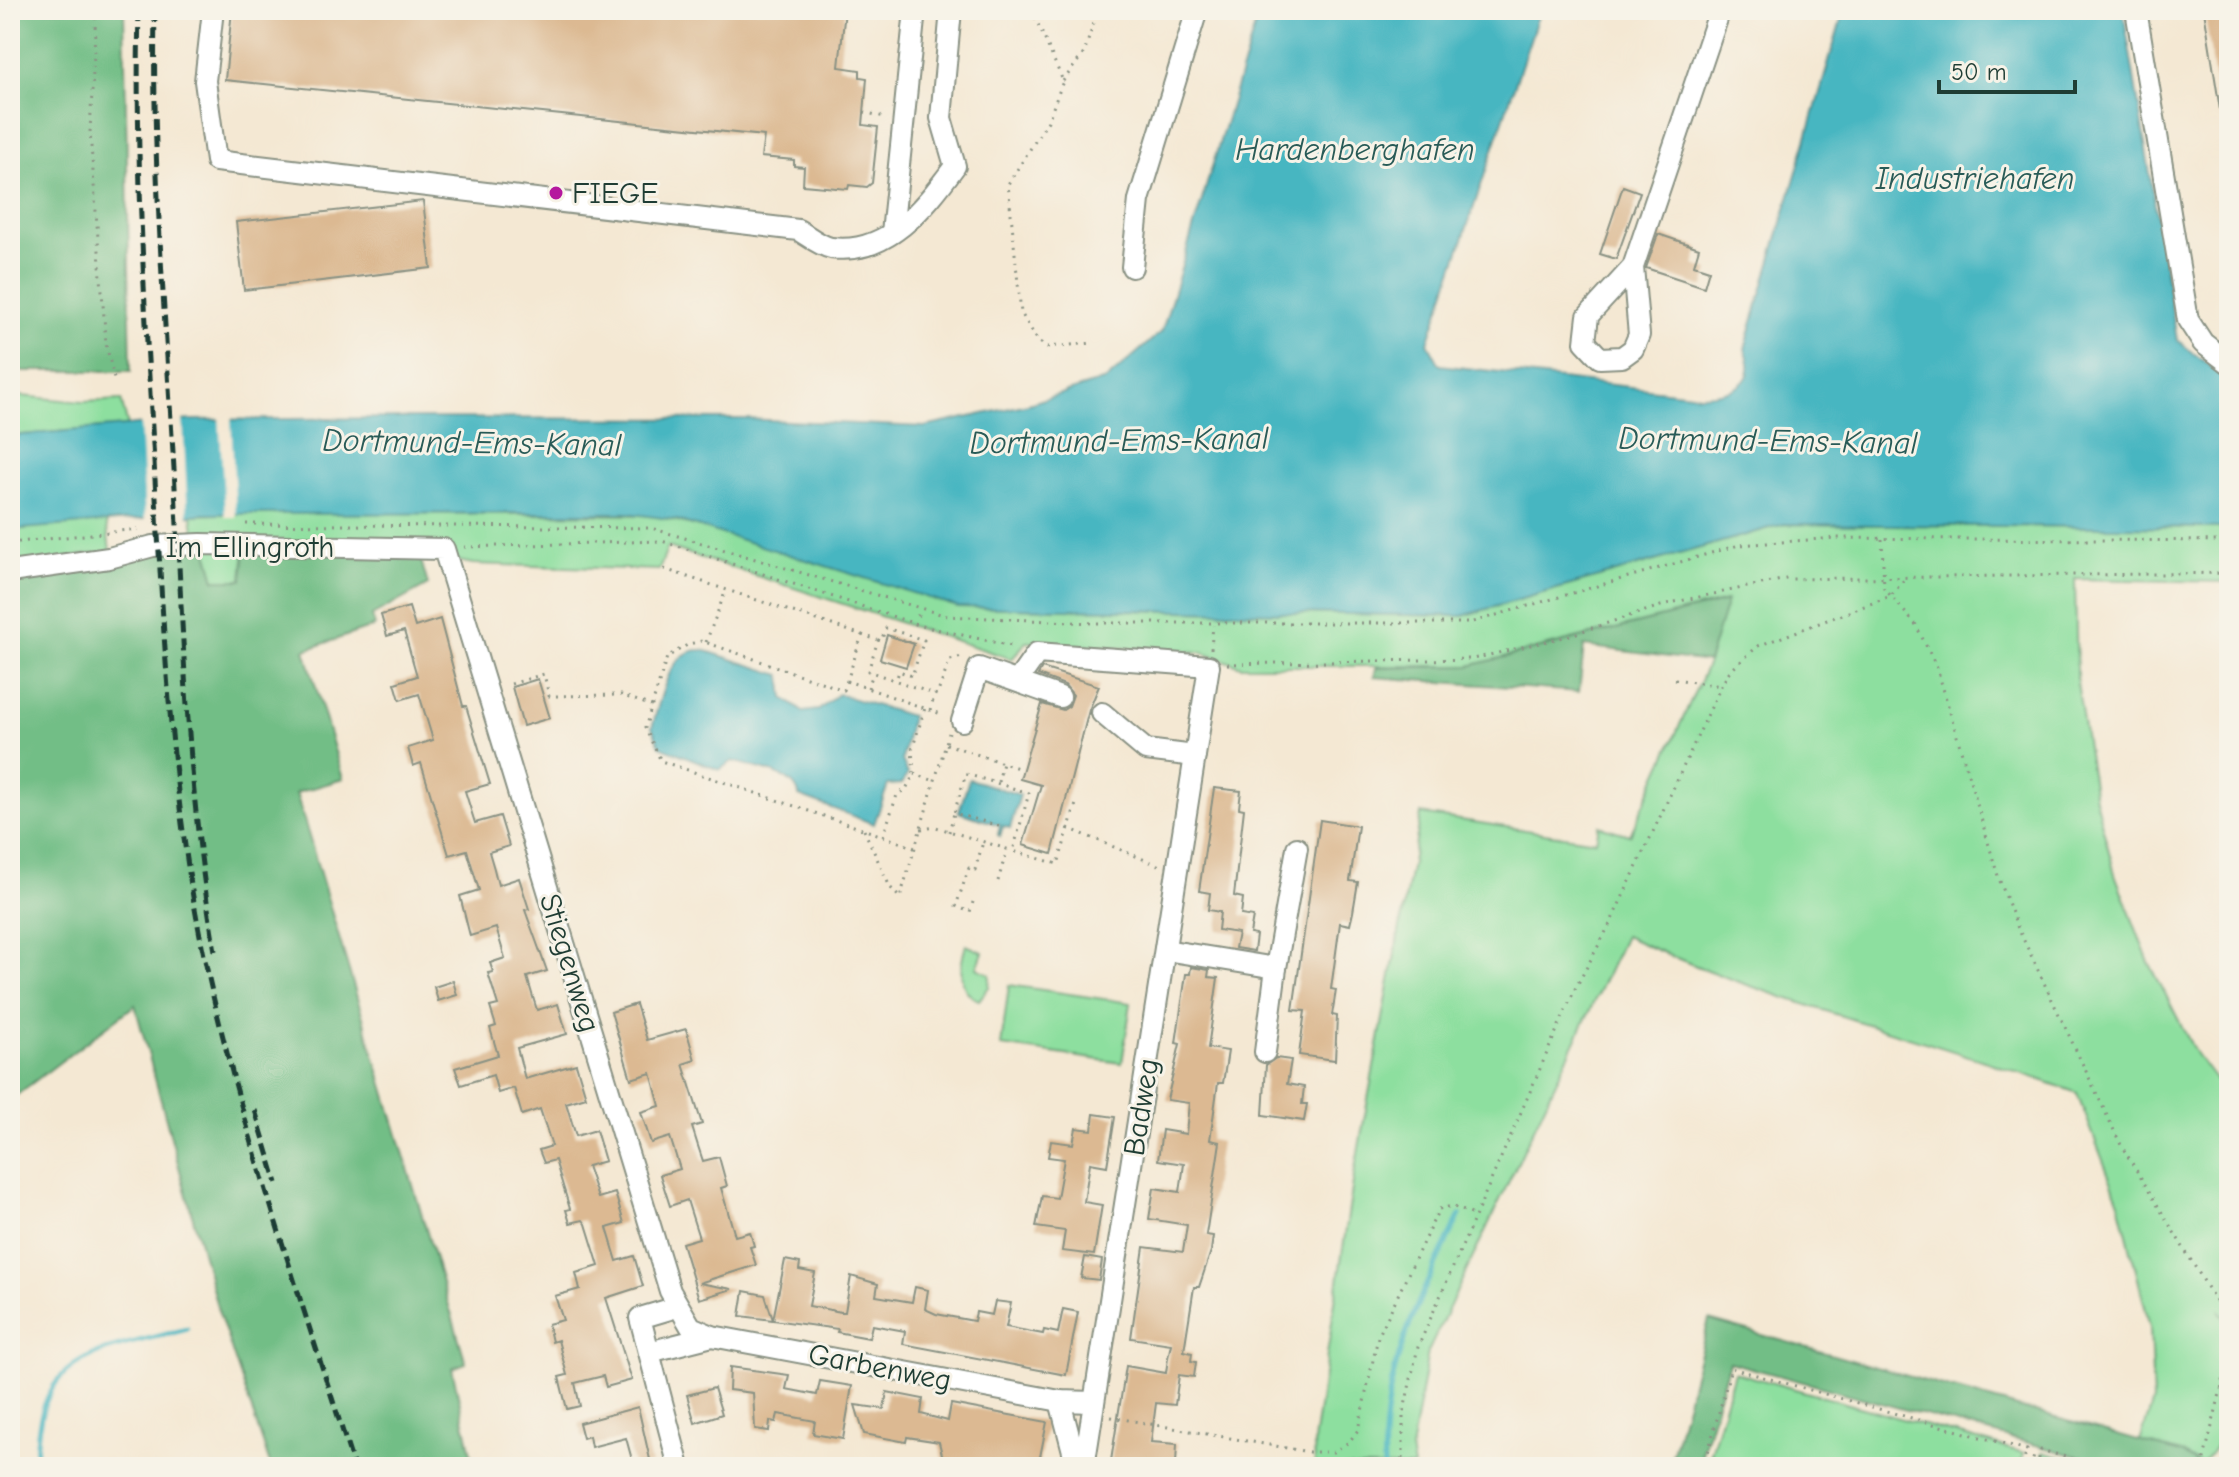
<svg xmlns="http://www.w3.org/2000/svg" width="2239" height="1477" viewBox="0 0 2239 1477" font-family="'Comic Neue',sans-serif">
<rect width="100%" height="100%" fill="#f7f3e8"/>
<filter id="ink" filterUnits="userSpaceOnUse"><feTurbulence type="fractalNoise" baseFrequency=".0125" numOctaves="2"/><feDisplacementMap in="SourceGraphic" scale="16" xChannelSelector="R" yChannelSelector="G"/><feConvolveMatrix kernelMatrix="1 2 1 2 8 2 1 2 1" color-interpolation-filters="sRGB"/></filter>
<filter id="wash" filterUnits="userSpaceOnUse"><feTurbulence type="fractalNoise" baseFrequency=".006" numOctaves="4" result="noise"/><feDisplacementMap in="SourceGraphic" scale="32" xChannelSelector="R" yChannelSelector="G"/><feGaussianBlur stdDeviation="1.8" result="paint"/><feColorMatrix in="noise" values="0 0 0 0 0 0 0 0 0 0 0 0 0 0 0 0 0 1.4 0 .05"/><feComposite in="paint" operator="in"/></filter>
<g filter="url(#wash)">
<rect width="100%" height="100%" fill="#f4e8d3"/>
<!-- green -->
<g fill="#8ddf9f" stroke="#568e6a" stroke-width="2">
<path d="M10,395L83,402L121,400L128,426L10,436Z"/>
<path d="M280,512L651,515L701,527L958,607L1463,616L1784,524L2229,528V582L2075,579L2077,683L2095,799L2115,874L2148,960L2196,1054L2229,1098V1323L2219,1310L2229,1326V1401L2216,1445L2202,1465L2184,1454L2140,1442L2153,1401L2150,1327L2119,1202L2077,1093C1927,1037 1771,1003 1625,936L1428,1352L1411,1450L1414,1467H1315L1314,1441L1355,1169L1421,814L1596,841L1599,826L1630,835L1708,663L1726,601L1469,666H1241L1200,652L1026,642L1012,659L668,547L659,570L473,564L419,553L245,550L242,580H215L206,548H196L192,515Z"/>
<path d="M106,520L110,551L10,567V530Z"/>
<path d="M966,945L983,952L977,968L990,974L989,987L979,1000C956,992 960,963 966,945Z"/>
<path d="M1009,985L1131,1003L1122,1063L1001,1046Z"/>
<path d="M1734,1372L2024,1453L2019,1467H1707Z"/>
<path d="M2043,1452L2096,1467H2039Z"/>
</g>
<!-- forest -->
<g fill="#72be86" stroke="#487e5d" stroke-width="2">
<path d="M10,10H124L131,371H10Z"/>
<path d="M206,548L215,580H242L245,549L419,553L428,585L372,616L375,626L305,650L343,779L296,793L466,1363L452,1368L474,1467H271L218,1310L135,1005L14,1097L10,1094V567Z"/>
<path d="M1727,601L1708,662L1584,646L1579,692L1374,677L1376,668L1469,666Z"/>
<path d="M1709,1320L2184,1454L2202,1467H2106V1464L1729,1362L1698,1467H1669Z"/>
</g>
<!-- water -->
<g fill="#47b6c1" stroke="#337a7a" stroke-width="2">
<path d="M1260,10H1540L1428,343L1440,365L1700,395C1729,394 1761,386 1745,349L1844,10H2123L2177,340L2229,381V528L1784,524L1462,616L958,607L677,520L626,513L205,514L10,530V436L192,420L401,418L744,419L925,427L1028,404L1106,380L1162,331Z"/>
<path d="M703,650L781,675L784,698L803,712L819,710L838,694L911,716L902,760L908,774L902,784L888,785L874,824L799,796C797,773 752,768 733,761L719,770L660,746L652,727C661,701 668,647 703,650Z"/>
<path d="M969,779L1020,795L1010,828L1003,826L1000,836L998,835L1000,825L959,812Z"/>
</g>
<!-- pier -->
<g fill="#f4e8d3">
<path d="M219,416H231L236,517H225Z"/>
<path d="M183,417L188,519L145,521L140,421Z"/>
</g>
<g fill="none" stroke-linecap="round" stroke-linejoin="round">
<!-- stream -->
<g stroke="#47b6c1" stroke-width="5">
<path d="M36,1467C36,1351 93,1354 187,1329"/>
<path d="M1384,1467C1379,1375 1420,1295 1460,1215"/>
</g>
</g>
<g id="blocks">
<!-- building -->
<g fill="#dcb992">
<path d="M232,10H845L839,67L860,70V77L867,78L863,125L878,127L872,183L867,187L849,185L848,189L803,185L804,167L794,166V160L761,157L764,136L225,80Z"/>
<path d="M2204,10H2229V115L2221,116Z"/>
<path d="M1623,186L1640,192L1616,259L1600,254Z"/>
<path d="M423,201L431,268L244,290L236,222Z"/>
<path d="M1658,234L1699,248L1694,265L1709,270L1704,287L1646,268Z"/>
<path d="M409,607L415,627L440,619L463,706H466L490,784L465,791L475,823L500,816L509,846L489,852L494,869L498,885L519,878L529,909L525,910L547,971L527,977L532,994L537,1010L558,1004L567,1034L517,1048L525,1079L576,1064L586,1097L566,1103L576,1136L596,1130L605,1161L587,1166L598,1198L615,1193L624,1223L607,1228L617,1261L634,1256L643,1286L606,1298L632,1380L606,1387L603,1376L575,1383L580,1406L567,1409L559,1377L567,1375L558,1340L552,1342L548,1324L563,1320L555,1296L580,1289L576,1273L599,1266L586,1224L583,1220L570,1223L566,1210L570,1209L555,1160L544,1163L539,1150L552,1146L540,1109L522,1115L514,1088L498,1093L493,1075L461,1085L455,1068L498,1055L490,1028L496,1026L490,1007L498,1005L488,973L493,972L490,963L505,958L496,928L470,936L460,896L479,890L467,850L449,855L421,763L413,766L408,748L433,740L419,694L400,700L395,683L417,676L404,631L387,636L381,615Z"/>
<path d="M887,635L914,644L906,667L880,659Z"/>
<path d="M1042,668L1099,686L1089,710L1052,854L1023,845L1041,785L1020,779L1042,704L1063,710L1069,706L1073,695L1065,685L1038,675Z"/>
<path d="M538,679L550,718L523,726L512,687Z"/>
<path d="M1214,788L1241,791L1239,808L1244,809L1234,896L1243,898L1241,915L1253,917L1250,934L1256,935L1254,951L1235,948L1238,933L1218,930L1220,912L1208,910L1210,893L1199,891Z"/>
<path d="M1320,820L1358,826L1350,881L1358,882L1353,912L1350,925L1340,923L1331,989L1336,990L1332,1015L1337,1016L1335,1060L1299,1055L1305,1011L1293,1010Z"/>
<path d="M1191,967L1209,970L1208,977L1218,978L1208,1048L1228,1051L1223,1083H1218L1210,1140L1220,1142L1206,1235L1213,1236L1211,1251L1199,1287H1194L1184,1351L1192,1353L1191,1361L1196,1362L1194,1377L1179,1375L1175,1405L1156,1403L1151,1442L1177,1444L1176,1464L1166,1463V1467H1110L1126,1366L1166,1373L1168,1358L1171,1344L1131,1338L1144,1247L1183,1252L1187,1225L1149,1219L1154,1188L1180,1192L1184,1164L1158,1160L1162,1130L1186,1134L1189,1103L1167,1100L1180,1044L1176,1043L1186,974H1190Z"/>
<path d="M453,981L457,995L438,1001L434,987Z"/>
<path d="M636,1004L647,1040L686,1029L695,1060L683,1064L702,1124L692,1127L698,1146L703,1161L719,1157L727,1186L721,1188L735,1236L750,1232L754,1246L750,1247L756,1265L699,1283L732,1289L699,1299L682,1243L699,1238L692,1216L687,1200L670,1206L660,1175L680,1169L670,1137L651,1143L641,1112L660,1106L651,1073L631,1079L611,1012Z"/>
<path d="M1276,1058L1291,1060L1287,1084L1304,1087L1302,1104H1307L1304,1121L1263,1115L1266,1065Z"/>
<path d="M1094,1114L1115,1117L1107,1166L1090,1163L1087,1182L1084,1202L1102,1205L1094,1255L1062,1251L1065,1231L1036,1227L1042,1196L1057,1198L1064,1159L1048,1157L1051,1141L1073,1144L1076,1128L1092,1130Z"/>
<path d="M1085,1257L1102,1260L1099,1280L1081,1278Z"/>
<path d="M785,1260L800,1263L799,1270L815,1273L809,1306L841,1312H845L851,1276L878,1284L876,1296L912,1302L915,1287L928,1290L925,1309L936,1314L974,1321L976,1312L992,1315L995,1301L1011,1303L1006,1327L1043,1334L1044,1330L1058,1333L1063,1309L1078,1312L1066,1375L903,1344L905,1331L872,1325L869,1338L837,1332L838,1329L773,1320Z"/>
<path d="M744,1291L765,1295L773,1320L740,1316Z"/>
<path d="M730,1367L789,1375L786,1389L817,1395L820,1381L852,1386L843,1439L813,1434L815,1421L778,1414L776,1422L770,1421L769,1431L755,1429L753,1393L729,1390Z"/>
<path d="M714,1388L722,1414L695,1423L687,1395Z"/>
<path d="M887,1392L923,1399L921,1414L948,1421L951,1404L1047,1422L1038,1467H991L964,1462L965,1467H945L939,1442L907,1437L906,1442L864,1434L855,1405L884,1409Z"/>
<path d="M638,1407L651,1464L634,1467L626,1438L591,1447L589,1436L583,1438L579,1423Z"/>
</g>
</g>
</g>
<g filter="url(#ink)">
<use href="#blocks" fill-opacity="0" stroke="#8a9284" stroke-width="2"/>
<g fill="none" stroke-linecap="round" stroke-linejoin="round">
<!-- minor casing -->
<g stroke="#8a9284" stroke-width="24">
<g id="minor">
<path d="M213,10L205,81L216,161L798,230C807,235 820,246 831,248C887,256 925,207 955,166L941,118L951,10"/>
<path d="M2136,10L2188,320L2203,343L2229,363"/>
<path d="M892,233L915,10"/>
<path d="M1132,267L1139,200L1197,10"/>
<path d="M1633,267L1588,316L1585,342L1600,358L1622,357L1633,349L1639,335L1633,267L1720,10"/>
<path d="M10,572L109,558L153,546L201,544L444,549L670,1291L691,1327L712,1336L1060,1401L1094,1402"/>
<path d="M1018,680L1037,653L1209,666L1084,1467"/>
<path d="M1102,713L1146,750L1195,756"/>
<path d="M962,721L979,668L1060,697"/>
<path d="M1165,950L1276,968L1297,848"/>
<path d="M1265,1052L1276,968"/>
<path d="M677,1307L640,1318L679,1467"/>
<path d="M649,1352L712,1336"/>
<path d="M1060,1401L1077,1467"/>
</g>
</g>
<!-- path -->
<g stroke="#8a9284" stroke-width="3" stroke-dasharray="2 6" stroke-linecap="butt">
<path d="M96,10L90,132L106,344L114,379"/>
<path d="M1032,10L1063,81L1048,121L1008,184L1021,313L1038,341L1047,347L1094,343"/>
<path d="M1063,81L1084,53L1098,10"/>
<path d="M864,112L884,117"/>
<path d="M246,524L651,528L947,616L1092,623H1469L1739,545L1836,538L2229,541"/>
<path d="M1882,539L1884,588L1916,625L1937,668L1998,876L2017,926L2121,1145L2217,1303L2229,1348"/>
<path d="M10,543L138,529"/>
<path d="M464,547L662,541L922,626L1016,647"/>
<path d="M664,569L862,635L847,681L944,715"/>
<path d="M915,624L920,609"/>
<path d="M862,635L878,640L868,671L937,695L950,660L962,657"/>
<path d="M878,640L881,641L886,628L924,640L912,676L899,671L896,681"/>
<path d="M706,642L726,590"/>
<path d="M1211,649L1213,625"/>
<path d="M1227,664L1473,659L1564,637L1670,603L1786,579L2229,573"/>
<path d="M1675,679L1721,686"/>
<path d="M847,681L844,690L702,641L689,644L667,657L645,728L661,761L883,836L897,795L906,789L914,774L912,750L925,708"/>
<path d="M511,684L544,674L549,696L621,695L652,706"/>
<path d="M868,688L873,673"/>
<path d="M930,710L935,694"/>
<path d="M946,744L1021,769"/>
<path d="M914,774L935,781"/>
<path d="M998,782L1003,763"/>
<path d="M999,826L954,813L966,774L1029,793L1013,851L1058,864L1076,804"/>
<path d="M1068,828L1160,866"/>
<path d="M921,829L936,827L1013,851"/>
<path d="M864,830L890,887L900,898L949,733"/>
<path d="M949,832L954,813"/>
<path d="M883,836L915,848"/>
<path d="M998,881L1007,850"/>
<path d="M973,902L970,912L956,906L969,868L975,870L983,842"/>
<path d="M1111,1417L1309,1452H1333L1349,1442L1358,1430L1378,1337L1439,1209L1452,1206L1476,1216"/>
<path d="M1403,1467V1415L1418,1347L1575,989L1610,924L1721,686L1729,672L1758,646L1891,596L1907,576"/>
<path d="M1704,1467L1731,1368L2027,1450L2022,1467"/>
<path d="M2031,1467L2035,1452"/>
<path d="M2037,1467L2041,1450L2101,1467"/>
<path d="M2202,1467L2229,1357"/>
</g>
<!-- minor -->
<use href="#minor" stroke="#fff" stroke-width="20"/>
<!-- rail -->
<g stroke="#1f3d34" stroke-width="5" stroke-dasharray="12 6" stroke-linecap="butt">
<path d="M139,10C135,167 146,323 155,479C164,645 172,811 208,974C245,1141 303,1304 354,1467"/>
<path d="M155,10C152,163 165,316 174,469C183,631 187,792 215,951"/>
<path d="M255,1110L277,1183"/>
</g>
</g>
</g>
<!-- markers -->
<circle fill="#b5179e" stroke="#f7f3e8" stroke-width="3" cx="556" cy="193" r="8"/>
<g text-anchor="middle" stroke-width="6" stroke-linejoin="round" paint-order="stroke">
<!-- poi labels -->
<g font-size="30" fill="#1f3d34" stroke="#f7f3e8" text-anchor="start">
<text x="572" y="203">FIEGE</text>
</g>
<!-- street labels -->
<g font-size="30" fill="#1f3d34" stroke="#f7f3e8">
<text x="250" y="557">Im Ellingroth</text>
<text transform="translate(570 963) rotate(73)" y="10">Stiegenweg</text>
<text transform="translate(1141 1107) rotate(-81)" y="10">Badweg</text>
<text transform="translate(880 1367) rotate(11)" y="10">Garbenweg</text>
</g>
<!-- water labels -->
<g font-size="32" font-style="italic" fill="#295b57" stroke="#f7f3e8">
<text x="1355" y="160">Hardenberghafen</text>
<text x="1975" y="189">Industriehafen</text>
<text transform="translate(1119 440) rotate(-1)" y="11">Dortmund-Ems-Kanal</text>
<text transform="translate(1768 440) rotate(1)" y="11">Dortmund-Ems-Kanal</text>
<text transform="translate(472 442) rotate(1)" y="11">Dortmund-Ems-Kanal</text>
</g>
</g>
<!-- margin -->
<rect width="2239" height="1477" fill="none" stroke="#f7f3e8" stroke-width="40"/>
<!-- scale -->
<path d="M1939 80v12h136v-12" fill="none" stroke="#1f3d34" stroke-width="4"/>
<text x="1951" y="80" font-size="24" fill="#1f3d34" stroke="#f7f3e8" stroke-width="6" paint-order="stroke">50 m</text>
</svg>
